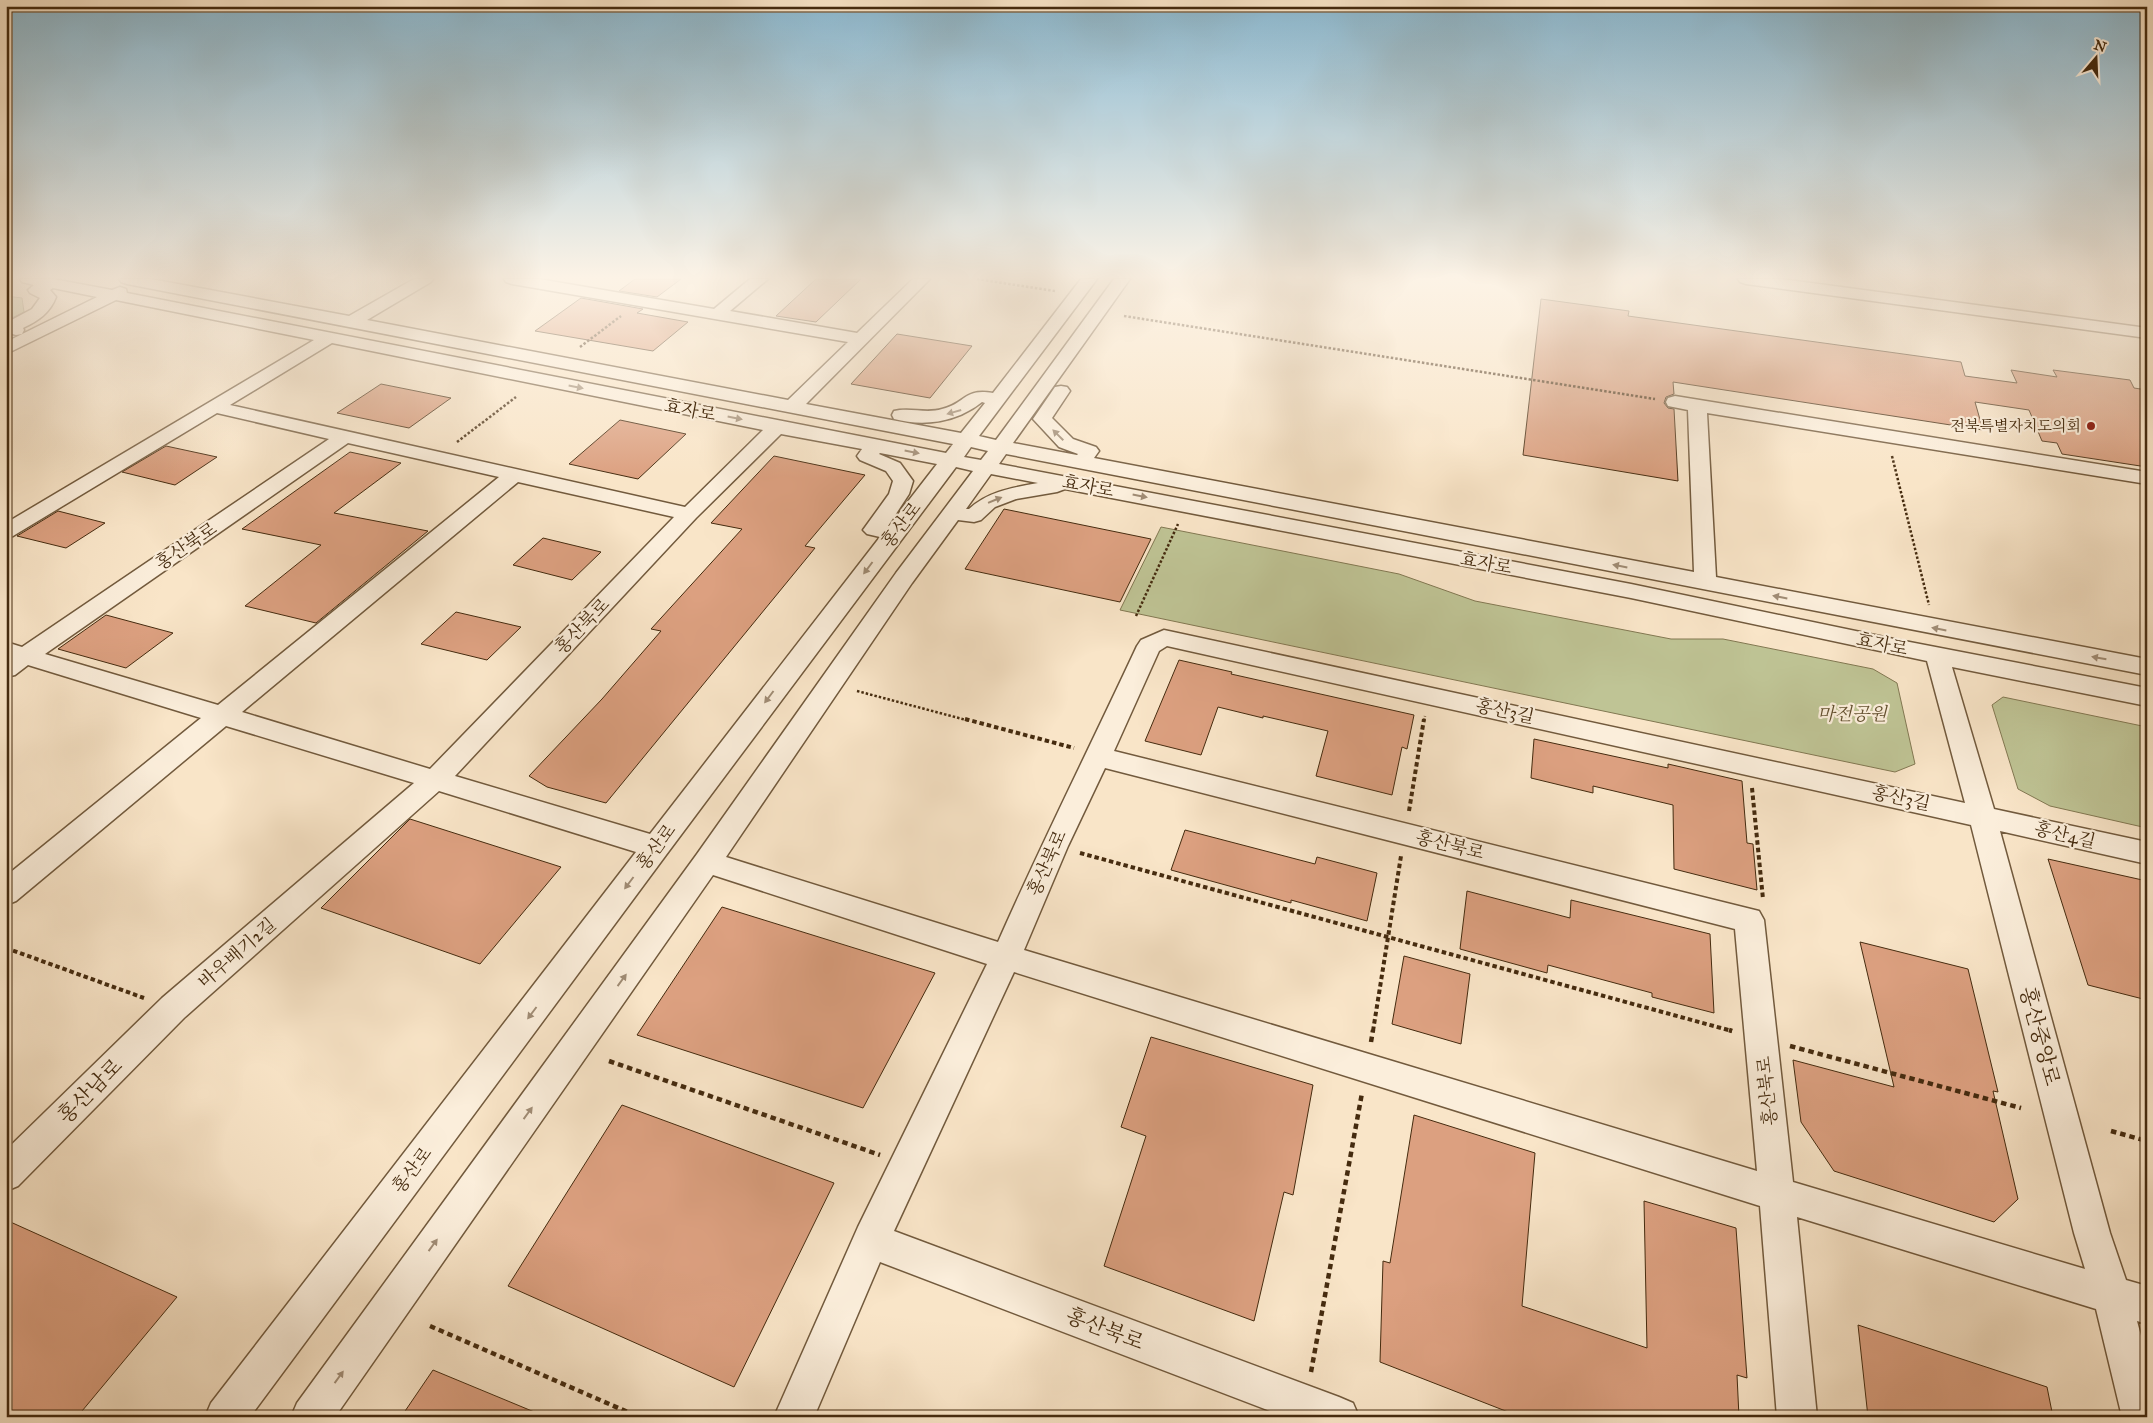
<svg xmlns="http://www.w3.org/2000/svg" width="2153" height="1423" viewBox="0 0 2153 1423" font-family="'IM FELL Great Primer','Noto Serif KR',serif">
<rect width="100%" height="100%" fill="#f9e5c8"/>
<filter id="stains"><feTurbulence type="fractalNoise" baseFrequency=".004" numOctaves="4"/><feColorMatrix values="0 0 0 0 .2 0 0 0 0 .09 0 0 0 0 .02 0 0 0 .5 -.17"/></filter>
<radialGradient id="worn" r=".72"><stop offset=".6" stop-color="#630" stop-opacity="0"/><stop offset="1" stop-color="#630" stop-opacity=".3"/></radialGradient>
<!-- green -->
<g fill="#bfc495" stroke="#827852">
<path d="M6,296L22,298L24,312L6,321Z"/>
<path d="M1161,527L1399,574L1475,601L1671,639H1723L1873,669L1897,683L1915,764L1895,772L1120,610Z"/>
<path d="M2003,697L2147,727V828L2050,806L2018,789L1992,705Z"/>
</g>
<!-- building -->
<g fill="#dca080" stroke="#452b0f">
<path d="M635,279H681L657,297L619,291Z"/>
<path d="M816,279H861L816,322L776,316Z"/>
<path d="M581,298L643,309L637,313L688,322L653,351L535,331Z"/>
<path d="M1541,299L1629,311L1628,316L1961,362L1965,376L2017,383L2011,370L2057,377L2053,370L2130,380L2134,388L2147,390V467L2062,454L2057,443L2042,441L2029,410L1975,402L1983,430L1673,382L1674,394L1666,397L1664,403L1668,408L1674,409L1678,481L1523,455Z"/>
<path d="M897,334L972,346L930,398L851,384Z"/>
<path d="M381,384L451,398L409,428L337,413Z"/>
<path d="M620,420L686,434L638,479L569,464Z"/>
<path d="M166,446L217,457L175,485L122,472Z"/>
<path d="M350,452L401,463L334,513L428,531L316,623L245,606L321,545L242,529Z"/>
<path d="M774,456L865,475L805,546L815,548L606,803L547,787L529,776L602,699L661,631L651,629L742,529L711,523Z"/>
<path d="M1004,509L1151,539L1120,602L965,569Z"/>
<path d="M58,511L105,523L66,548L17,536Z"/>
<path d="M543,538L601,552L572,580L513,565Z"/>
<path d="M456,612L521,627L487,660L421,644Z"/>
<path d="M106,615L173,633L126,668L58,649Z"/>
<path d="M1179,660L1232,672L1231,674L1414,715L1407,749L1402,747L1392,795L1316,776L1328,731L1263,716V718L1218,707L1201,755L1145,741Z"/>
<path d="M1534,739L1668,768V764L1742,781L1747,843L1753,844L1757,890L1674,869L1673,805L1593,786V793L1531,778Z"/>
<path d="M410,819L561,867L480,964L321,908Z"/>
<path d="M1185,830L1315,864L1317,857L1377,873L1367,921L1291,900V903L1171,870Z"/>
<path d="M2048,859L2147,881V1000L2088,985Z"/>
<path d="M1467,891L1570,918L1571,900L1710,934L1714,1013L1652,997V993L1548,965L1547,973L1460,949Z"/>
<path d="M722,907L935,973L863,1108L637,1035Z"/>
<path d="M1860,942L1968,969L1998,1092L1993,1091L2018,1199L1994,1222L1834,1171L1801,1122L1793,1060L1894,1087Z"/>
<path d="M1404,956L1470,974L1461,1044L1392,1024Z"/>
<path d="M1151,1037L1313,1085L1293,1195L1284,1192L1254,1321L1104,1266L1146,1136L1121,1127Z"/>
<path d="M622,1105L834,1183L734,1387L508,1286Z"/>
<path d="M1414,1115L1535,1153L1522,1306L1647,1348L1644,1201L1736,1228L1747,1378L1737,1375L1739,1417H1521L1380,1362L1383,1261L1390,1263Z"/>
<path d="M6,1220L177,1297L77,1417H6Z"/>
<path d="M1858,1325L2047,1387L2053,1417H1868Z"/>
<path d="M433,1370L544,1416V1417H401Z"/>
</g>
<g fill="none" stroke-linecap="round" stroke-linejoin="round">
<!-- minor casing -->
<g stroke="#725a3d" stroke-width="3">
<g id="minor">
<path d="M20,279H53L112,290L120,287L126,289L127,293L946,453L953,444L127,284L121,282L119,279H151L349,316L414,279H433L431,282L367,320L788,400L848,342L512,284L506,282L504,279H539L714,309L750,279H768L730,311L857,333L913,279H930L806,404L961,433L985,403L982,402C957,422 925,427 894,419L892,415L894,411C910,407 926,414 942,409C967,403 963,388 993,393L1081,279H1097L979,436L996,440L1114,279H1130L1013,443L1077,455L1078,454L1059,447L1033,419L1055,387L1061,386L1067,387L1070,391L1052,418L1073,439L1096,447L1099,451L1094,458L1694,572L1688,410L1668,406L1666,402L1668,398L1675,396L2147,472V484L1707,413L1716,577L2147,659V675L1006,454L999,464L1631,584L1894,639L2147,688V706L1952,667L1994,809L2147,842V864L2000,831L2110,1233L2126,1280L2147,1286V1324L2137,1321L2147,1358V1417H2122L2096,1309L1797,1217L1817,1417H1777L1760,1206L1014,972L894,1231L1339,1397L1353,1403L1359,1417H1286L880,1262L814,1417H774L858,1227L987,964L713,875L335,1417H291L297,1403L697,854L896,573L973,471L956,467L666,855L250,1417H205L211,1403L636,852L439,791L184,1018L18,1186L6,1191V1150L162,998L414,783L226,726L16,901L6,905V876L201,718L28,665L15,675L6,677V642L22,647L329,439L217,413L13,536L6,538V523L314,340L116,300L6,354V342L97,297L53,288L50,290L56,297C50,313 38,321 23,328L24,330L22,334L16,335L6,332V323L32,309L40,298L30,293L28,290L34,285L22,282ZM332,343L763,430L685,507L230,405ZM781,434L862,449L857,456L860,460L886,471L893,481L889,494L863,530L867,534L880,537L650,834L455,776L696,518ZM348,443L499,477L218,705L45,654ZM971,447L988,451L981,460L964,457ZM880,453L937,464L889,526H888L909,494L913,481L900,463L879,454ZM991,474L1038,483C1012,488 989,491 969,509H966ZM518,482L674,517L430,769L242,712ZM1065,489L1631,598L1927,661L1965,803L1164,630L1141,640L1137,646C1091,745 1042,842 998,942L726,857L912,583L958,520L974,522L981,520L995,507L1016,499L1057,492ZM1167,646L1971,825L2074,1233L2085,1269L1793,1182L1764,920L1759,911L1114,751L1159,651ZM1105,768L1735,929L1757,1171L1024,950L1068,846Z"/>
<path d="M1738,279H1781L2147,328V338L1746,284L1740,282Z"/>
</g>
</g>
<!-- path-far2 -->
<g stroke="#452b0f" stroke-width="2.5" stroke-dasharray="2.5 2" stroke-linecap="butt">
<path d="M977,279L1055,291"/>
<path d="M1124,316L1655,399"/>
<path d="M580,347L621,316"/>
<path d="M457,442L516,397"/>
<path d="M1892,456L1929,605"/>
<path d="M1136,616L1178,524"/>
<path d="M857,691L970,721"/>
<path d="M1424,721L1425,716"/>
</g>
<!-- path-far1 -->
<g stroke="#452b0f" stroke-width="4" stroke-dasharray="4.5 3" stroke-linecap="butt">
<path d="M965,719L1074,748"/>
<path d="M1752,788L1763,899"/>
<path d="M1409,811L1424,719"/>
<path d="M1080,853L1732,1031"/>
<path d="M6,948L144,998"/>
<path d="M1373,1031L1401,856"/>
</g>
<!-- path -->
<g stroke="#452b0f" stroke-width="4.5" stroke-dasharray="5.5 4" stroke-linecap="butt">
<path d="M1729,1030L1732,1031"/>
<path d="M1371,1042L1373,1030"/>
<path d="M1790,1046L2021,1108"/>
<path d="M609,1061L880,1155"/>
<path d="M2111,1131L2147,1141"/>
<path d="M430,1326L639,1417"/>
<path d="M1311,1372L1362,1093"/>
</g>
<!-- minor -->
<use href="#minor" fill="#fbeedb" fill-rule="evenodd"/>
</g>
<!-- one-way arrows -->
<defs><path id="oneway-solid" d="M-6-.8H1V-3.2L6.5 0L1 3.2V.8H-6Z" transform="scale(1.25)"/></defs>
<g fill="#a08c75">
<use href="#oneway-solid" transform="translate(576 387) rotate(11)"/>
<use href="#oneway-solid" transform="translate(954 412) rotate(164)"/>
<use href="#oneway-solid" transform="translate(735 418) rotate(11)"/>
<use href="#oneway-solid" transform="translate(1058 435) rotate(-135)"/>
<use href="#oneway-solid" transform="translate(912 452) rotate(11)"/>
<use href="#oneway-solid" transform="translate(1140 496) rotate(11)"/>
<use href="#oneway-solid" transform="translate(995 500) rotate(-22)"/>
<use href="#oneway-solid" transform="translate(1620 566) rotate(-169)"/>
<use href="#oneway-solid" transform="translate(868 568) rotate(127)"/>
<use href="#oneway-solid" transform="translate(1780 597) rotate(-169)"/>
<use href="#oneway-solid" transform="translate(1939 629) rotate(-169)"/>
<use href="#oneway-solid" transform="translate(2099 658) rotate(-170)"/>
<use href="#oneway-solid" transform="translate(769 697) rotate(127)"/>
<use href="#oneway-solid" transform="translate(629 883) rotate(127)"/>
<use href="#oneway-solid" transform="translate(622 980) rotate(-54)"/>
<use href="#oneway-solid" transform="translate(532 1013) rotate(127)"/>
<use href="#oneway-solid" transform="translate(528 1113) rotate(-54)"/>
<use href="#oneway-solid" transform="translate(433 1245) rotate(-54)"/>
<use href="#oneway-solid" transform="translate(339 1377) rotate(-54)"/>
</g>
<!-- sky -->
<linearGradient id="sky" x2="0" y2="1"><stop stop-color="#8bb9d1"/><stop offset="0.58" stop-color="#fcf3e6"/><stop offset="1" stop-color="#fcf3e6" stop-opacity="0"/></linearGradient>
<rect width="2153" height="478" fill="url(#sky)"/>
<!-- markers -->
<circle fill="#8f2418" stroke="#fbeedb" stroke-width="2" cx="2091" cy="426" r="5"/>
<g text-anchor="middle" stroke-width="4.5" stroke-linejoin="round" paint-order="stroke">
<!-- far-poi labels -->
<g font-size="15" fill="#452b0f" stroke="#fbeedb" text-anchor="end">
<text x="2081" y="431">전북특별자치도의회</text>
</g>
<!-- street labels -->
<g font-size="18" fill="#452b0f" stroke="#fbeedb">
<text transform="translate(690 410) rotate(11)" y="6">효자로</text>
<text transform="translate(1088 486) rotate(11)" y="6">효자로</text>
<text transform="translate(901 525) rotate(-52)" y="6">홍산로</text>
<text transform="translate(186 546) rotate(-34)" y="6">홍산북로</text>
<text transform="translate(1486 563) rotate(11)" y="6">효자로</text>
<text transform="translate(582 626) rotate(-46)" y="6">홍산북로</text>
<text transform="translate(1882 644) rotate(12)" y="6">효자로</text>
<text transform="translate(1505 711) rotate(12)" y="6">홍산3길</text>
<text transform="translate(1901 798) rotate(12)" y="6">홍산3길</text>
<text transform="translate(2065 835) rotate(13)" y="6">홍산4길</text>
<text transform="translate(1450 845) rotate(14)" y="6">홍산북로</text>
<text transform="translate(656 847) rotate(-53)" y="6">홍산로</text>
<text transform="translate(1047 863) rotate(-66)" y="6">홍산북로</text>
<text transform="translate(237 953) rotate(-41)" y="6">바우배기2길</text>
<text transform="translate(1767 1091) rotate(-96)" y="6">홍산북로</text>
<text transform="translate(412 1170) rotate(-53)" y="6">홍산로</text>
</g>
<!-- park labels -->
<g font-size="18" font-style="italic" fill="#645130" stroke="#fbeedb">
<text x="1852" y="720">마전공원</text>
</g>
<!-- near-street labels -->
<g font-size="21" fill="#452b0f" stroke="#fbeedb">
<text transform="translate(2040 1036) rotate(75)" y="7">홍산중앙로</text>
<text transform="translate(90 1091) rotate(-45)" y="7">홍산남로</text>
<text transform="translate(1105 1329) rotate(21)" y="7">홍산북로</text>
</g>
</g>
<!-- margin -->
<rect width="2153" height="1423" fill="none" stroke="#f9e5c8" stroke-width="25"/>
<rect x="8" y="8" width="2138" height="1408" fill="none" stroke="#452b0f" stroke-width="2.5"/>
<rect x="12" y="12" width="2128" height="1398" fill="none" stroke="#452b0f"/>
<!-- north arrow -->
<g transform="translate(2096 58) rotate(19)" stroke="#fbeedb" stroke-width="4" paint-order="stroke">
<path d="M0-4L9 19L0 12L-9 19Z" fill="#452b0f"/>
<text y="-8" font-size="14" font-weight="bold" text-anchor="middle" fill="#452b0f">N</text>
</g>
<rect width="100%" height="100%" filter="url(#stains)"/>
<rect width="100%" height="100%" fill="url(#worn)"/>
</svg>
